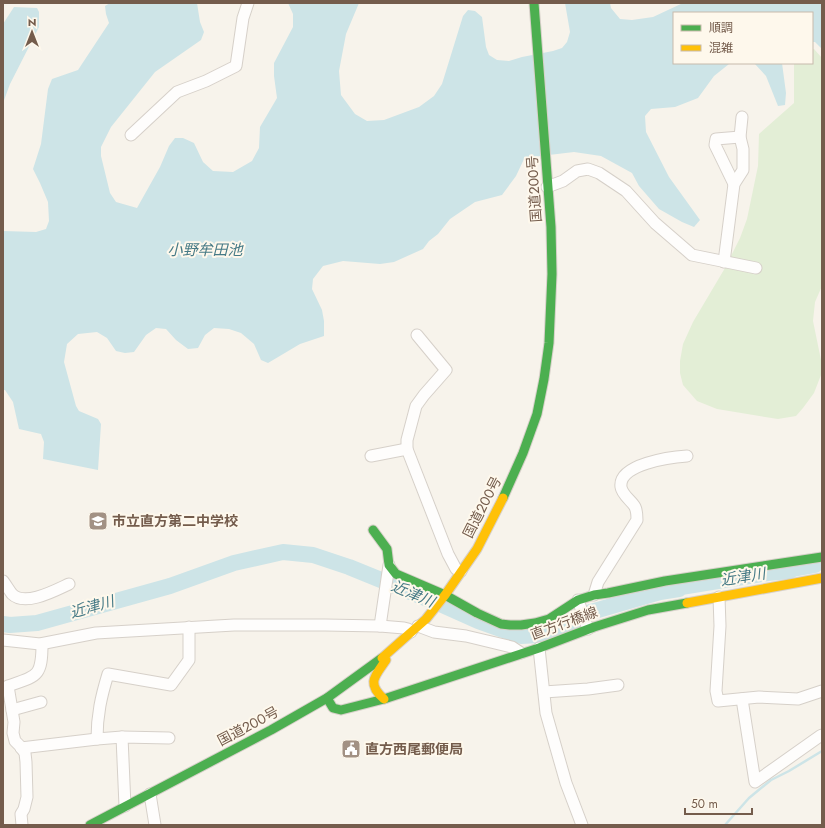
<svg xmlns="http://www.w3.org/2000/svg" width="825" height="828" viewBox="0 0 825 828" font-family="Jost,'Noto Sans JP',sans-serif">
<rect width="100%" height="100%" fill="#f7f3eb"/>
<!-- green -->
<path fill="#e3eed6" d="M812,49H814L822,58V286L815,302L813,321L821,360V375L814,393L803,408L796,416L778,419L717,409L697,401L683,385L680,373V361L683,344L693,322L725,268L740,238L747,219L758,166L759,134L794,103V63H812Z"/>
<!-- water -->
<g fill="#cde4e7">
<path d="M110,3H197L200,22L204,32L201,40L155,72L111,127L101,147V156L110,193L116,202L137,208L160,167L169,146L175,138H183L194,143L203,162L213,171L233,172L252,161L259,148L260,127L270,110L277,98L274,76V63L293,27V14L288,3H359L346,34L339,71L341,95L355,114L367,121L384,120L419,107L434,96L442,84L463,16L468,10L475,11L482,17L486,47L489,55L497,60L509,61L522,57L553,51L562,48L567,42L570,32L565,3H610L611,8L620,19L632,20L653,17L683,3H822V49L815,42H812V13H674V63H732L729,64L714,76L698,98L675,107L651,109L645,116L646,132L669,177L700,220L694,227L682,222L659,209L639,186L632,173L601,156L574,152L532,157L524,159L516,176L502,195L475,202L450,219L438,234L429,241L423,249L394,262L380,264L343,261L323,266L313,279L312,289L322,310L324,321V336L300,344L268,363L261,360L254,344L241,333L229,329L214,328L205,335L198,348L188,349L176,340L166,329L156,328L146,335L134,352L125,353L116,351L107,338L97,332L78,334L67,344L64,362L76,406L79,411L98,419L101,424L98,470L43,459L44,442L41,434L19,429L13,402L5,390H3V231L36,232L46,229L49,221L48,202L40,183L33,169L41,144L48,89L52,79L78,70L109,23L106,14L105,6Z"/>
<path d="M14,7L37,8L39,12V27L10,84L3,103V24Z"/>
<path d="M754,63H782L786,93L785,105L778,106L766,76Z"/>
</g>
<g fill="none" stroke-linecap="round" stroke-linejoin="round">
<!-- stream -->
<path stroke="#cde4e7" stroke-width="2.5" d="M725,825L749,798L771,780L789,771L822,751"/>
<!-- river -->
<path stroke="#cde4e7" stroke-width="16" d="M3,624L10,625L37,623L170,586L234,563L283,552L313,555L349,567L440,604L478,621L503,630L521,636L539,635L568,626L591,612L660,592L679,589L681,587L768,573L789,571L793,569L815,565"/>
<!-- street casing -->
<g stroke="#d6d0c9" stroke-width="13">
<g id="street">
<path d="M131,135L177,92L206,81L236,66L243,18L248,3"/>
<path d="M734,184L715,145L716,139L740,137"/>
<path d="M547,187L563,181L577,171L588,169L599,173L626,191L655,223L692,255L756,268"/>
<path d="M724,262L734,184L743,170V149L740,137L742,117"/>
<path d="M417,335L446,370L424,395L416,406L407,440V449L448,554L456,569L461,571"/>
<path d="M371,456L407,449"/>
<path d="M3,581C6,585 9,590 12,594C25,607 56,590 69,584"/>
<path d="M594,595L598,582L637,520C637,516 637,511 635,507C632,501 622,495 621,487C618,464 671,457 687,456"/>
<path d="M719,597L720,626L716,691L718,701L759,697L798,699L822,691"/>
<path d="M578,600L588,629"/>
<path d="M380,626L389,565"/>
<path d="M418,626L434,632L466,636L512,647L521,653"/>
<path d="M3,640L40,644L96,633L234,625H325L380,626L404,628L408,629L411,632"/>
<path d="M539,648L546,713L566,783L582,825"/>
<path d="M544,692L588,689L618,685"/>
<path d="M742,699L755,782L820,736L822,735"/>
<path d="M12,710L41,702"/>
<path d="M122,737L125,806"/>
<path d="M169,738L122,737L97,739C97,715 101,697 108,674L171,685L189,660V627"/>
<path d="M21,748L97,739"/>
<path d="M150,794L155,825"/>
<path d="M22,825L21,814L24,809L27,797L26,762L25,753L20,746L15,741L13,733L14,722L8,686C37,676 42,677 42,644"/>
</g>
</g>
<!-- fast casing -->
<g stroke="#d7d0c9" stroke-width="11">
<g id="fast">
<path d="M503,498L523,453L537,414L544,379L549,343L552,274L551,227L534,3"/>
<path d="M373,530L387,549L389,565L396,574L445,595L477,613L501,624L510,625H521L535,623L549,619L578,600L594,595L608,593L665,581L822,557"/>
<path d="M327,698L333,708L341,710L384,699L539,648L594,627L648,610L687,603"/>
<path d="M90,825L271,730L327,698L382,658"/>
</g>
</g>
<!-- slow casing -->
<g stroke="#d7d0c9" stroke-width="11">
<g id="slow">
<path d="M687,603L822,578"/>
<path d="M382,658L426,619L445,595L477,549L503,498"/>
<path d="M384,699C366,683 375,676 386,660"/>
</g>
</g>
<!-- street -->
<use href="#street" stroke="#fefdfc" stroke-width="11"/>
<!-- fast -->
<use href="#fast" stroke="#4caf50" stroke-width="9"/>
<!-- slow -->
<use href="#slow" stroke="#ffc107" stroke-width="9"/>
</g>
<!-- icons -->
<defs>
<g id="school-square" transform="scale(1)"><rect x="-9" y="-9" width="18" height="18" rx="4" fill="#a29184" stroke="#fef8ec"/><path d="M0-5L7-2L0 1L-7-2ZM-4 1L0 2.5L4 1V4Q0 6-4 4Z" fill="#fff"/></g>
<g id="civic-square" transform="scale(1)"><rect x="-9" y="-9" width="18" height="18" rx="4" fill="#a29184" stroke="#fef8ec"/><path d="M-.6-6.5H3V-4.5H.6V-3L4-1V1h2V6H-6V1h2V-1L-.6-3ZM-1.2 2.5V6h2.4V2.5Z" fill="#fff"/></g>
</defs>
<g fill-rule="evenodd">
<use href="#school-square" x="98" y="521"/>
<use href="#civic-square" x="351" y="749"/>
</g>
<g text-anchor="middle" stroke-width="4" stroke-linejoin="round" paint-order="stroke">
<!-- street labels -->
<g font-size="14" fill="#745c4c" stroke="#fef8ec">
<text transform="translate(534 189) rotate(-94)" y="5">国道200号</text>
<text transform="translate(482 507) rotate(-63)" y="5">国道200号</text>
<text transform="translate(564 623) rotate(-20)" y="5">直方行橋線</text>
<text transform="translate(248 726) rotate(-28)" y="5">国道200号</text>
</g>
<!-- poi labels -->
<g font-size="14" font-weight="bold" fill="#745c4c" stroke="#fef8ec" text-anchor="start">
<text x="112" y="526">市立直方第二中学校</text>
<text x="365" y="754">直方西尾郵便局</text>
</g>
<!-- water labels -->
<g font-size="15" font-style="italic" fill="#467a86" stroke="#fef8ec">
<text x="205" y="255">小野牟田池</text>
<text transform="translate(743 577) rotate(-9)" y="5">近津川</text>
<text transform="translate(413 594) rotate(23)" y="5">近津川</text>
<text transform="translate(92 607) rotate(-16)" y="5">近津川</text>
</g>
</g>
<!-- border -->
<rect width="825" height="828" fill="none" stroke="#745c4c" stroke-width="8"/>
<!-- legend -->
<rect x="673" y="12" width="140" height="52" fill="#fef8ec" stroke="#c7baac"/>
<rect x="681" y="25" width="20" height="6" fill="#4caf50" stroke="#c7baac"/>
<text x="709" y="32" font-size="12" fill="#745c4c">順調</text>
<rect x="681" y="45" width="20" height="6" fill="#ffc107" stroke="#c7baac"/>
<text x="709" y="52" font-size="12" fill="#745c4c">混雑</text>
<!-- north arrow -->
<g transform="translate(32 32)" stroke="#fef8ec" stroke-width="3" paint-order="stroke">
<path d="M0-3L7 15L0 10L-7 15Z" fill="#745c4c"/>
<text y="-6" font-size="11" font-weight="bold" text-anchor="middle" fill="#745c4c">N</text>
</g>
<!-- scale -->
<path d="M685 808v6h67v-6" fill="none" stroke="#745c4c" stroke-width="2"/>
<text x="691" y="808" font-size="12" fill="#745c4c" stroke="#fef8ec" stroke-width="3" paint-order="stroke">50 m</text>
</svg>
